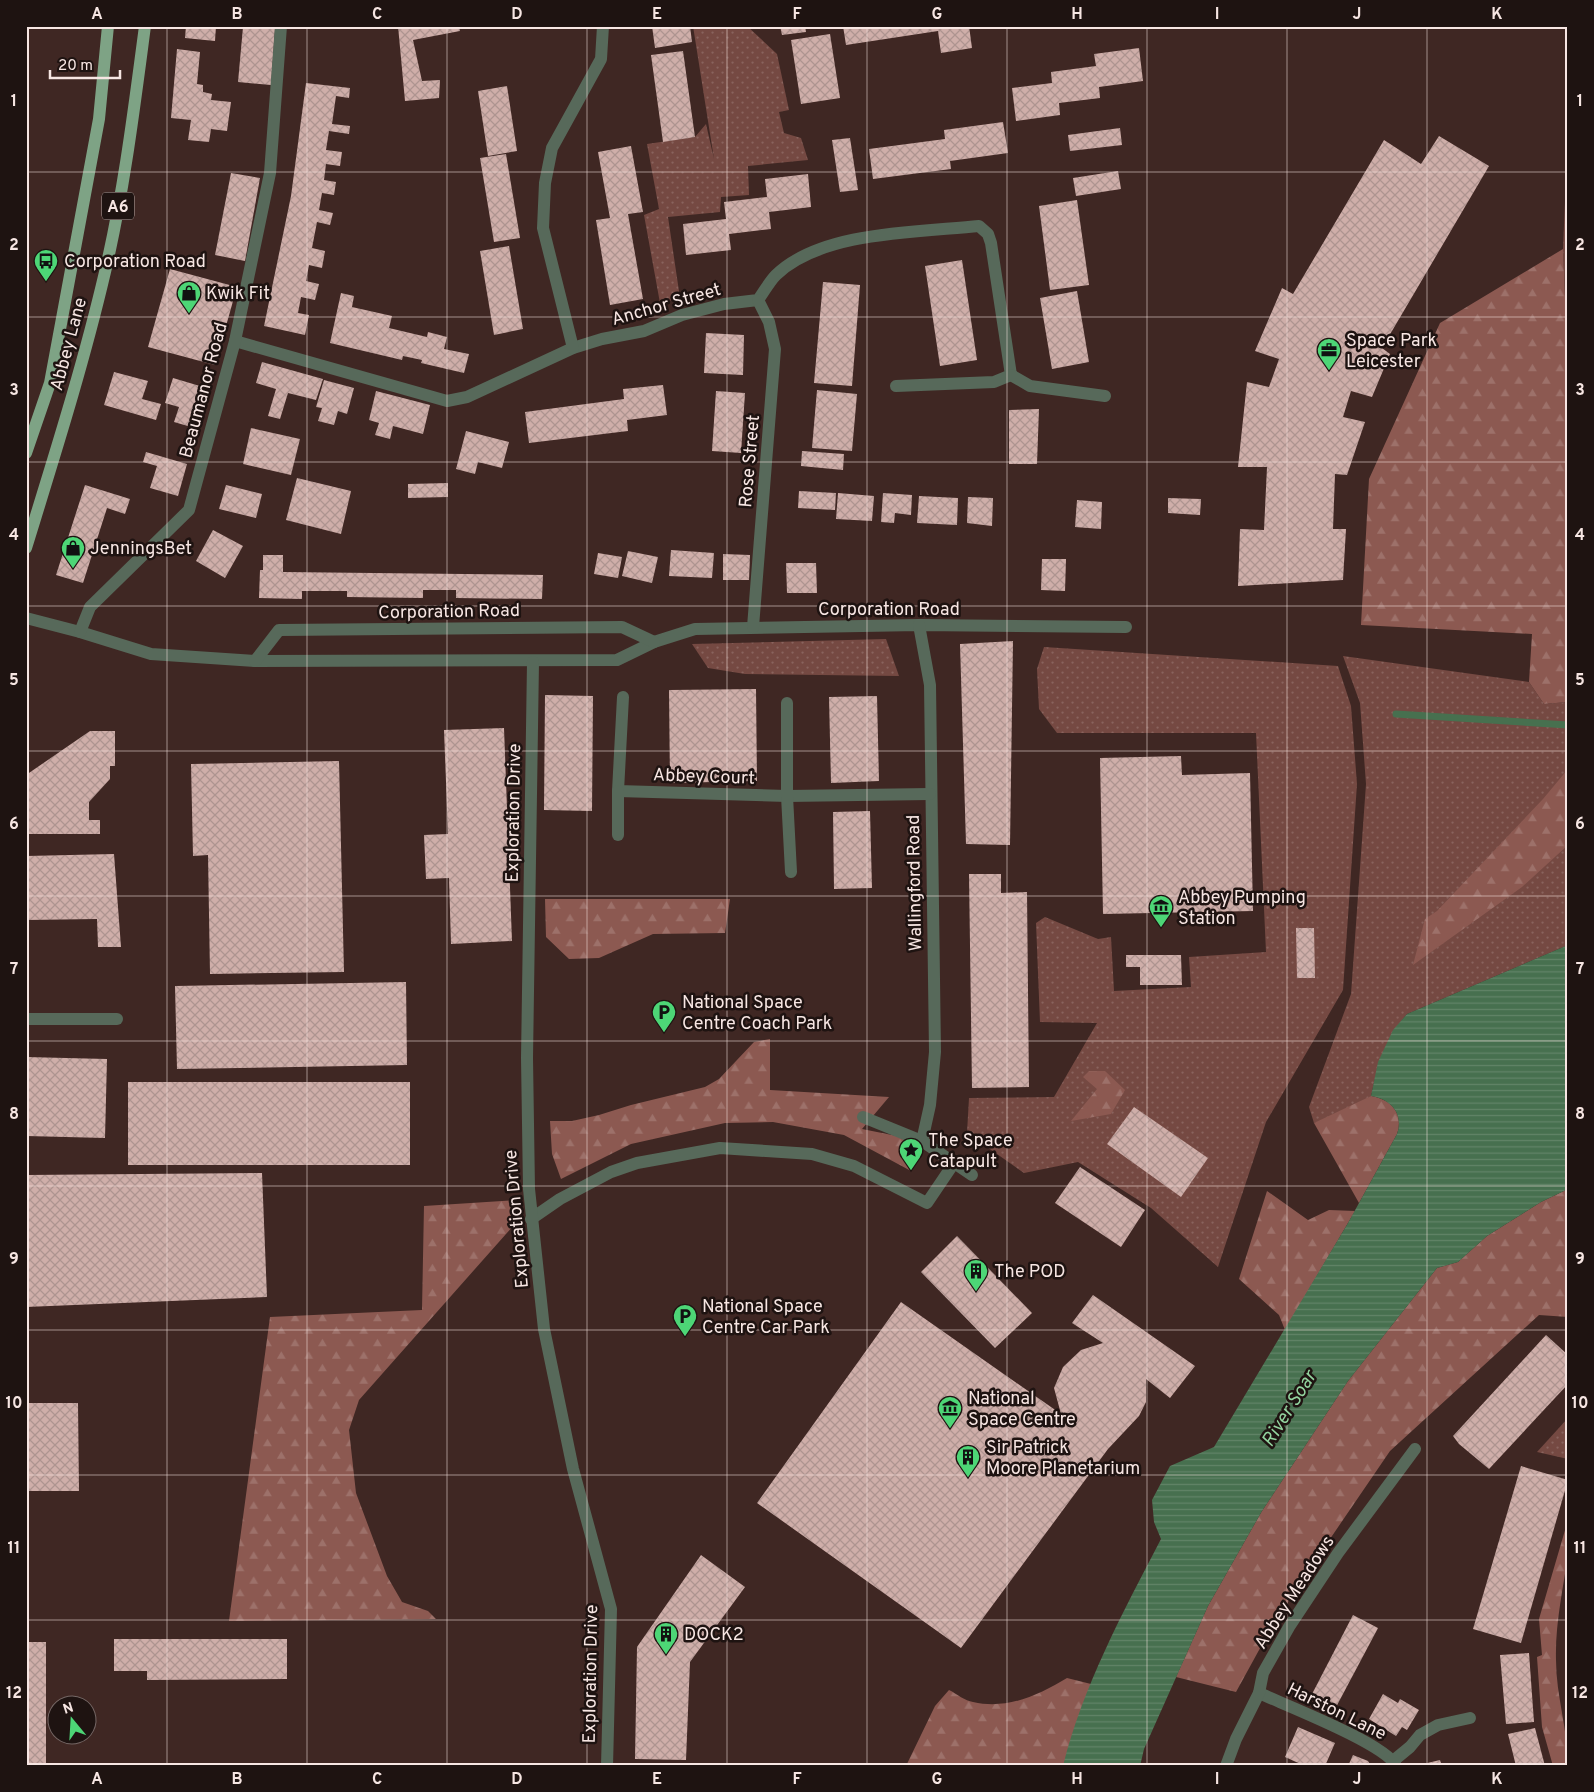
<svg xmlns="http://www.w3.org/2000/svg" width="1594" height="1792" viewBox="0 0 1594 1792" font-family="Overpass,sans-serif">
<defs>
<pattern id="grass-dots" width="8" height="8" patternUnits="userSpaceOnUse" patternTransform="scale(1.25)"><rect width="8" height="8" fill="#754942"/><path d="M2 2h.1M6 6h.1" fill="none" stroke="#89635d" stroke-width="1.8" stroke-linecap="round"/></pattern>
<pattern id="forest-firs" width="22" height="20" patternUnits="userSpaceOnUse" patternTransform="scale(1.25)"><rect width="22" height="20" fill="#8c5951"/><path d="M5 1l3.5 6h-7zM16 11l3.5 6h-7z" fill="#9d716a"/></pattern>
<pattern id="water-rules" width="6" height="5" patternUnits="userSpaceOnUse" patternTransform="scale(1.25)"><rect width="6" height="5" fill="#47704f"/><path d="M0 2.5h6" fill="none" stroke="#628468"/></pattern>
<pattern id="building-cross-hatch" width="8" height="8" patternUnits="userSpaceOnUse" patternTransform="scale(1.25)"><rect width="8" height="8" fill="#cfaea9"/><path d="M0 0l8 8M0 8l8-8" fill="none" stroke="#ae9490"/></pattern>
</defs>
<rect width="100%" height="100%" fill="#3f2723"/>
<!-- grass -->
<g fill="url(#grass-dots)">
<path d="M693,26H747L777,54L789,110L779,112L784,133L801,138L808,160L748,166L749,195L721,197L720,212L668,217L680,298L660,303L644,215L659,209L647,144L695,137L706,124L714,159Z"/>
<path d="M1568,131V369L1563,249Z"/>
<path d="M886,639L899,676L745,674L708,668L692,644Z"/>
<path d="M1044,647L1338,666L1351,706L1357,784L1343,990L1266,1122L1218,1267L1151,1208L1078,1162L1024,1173L967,1133L969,1098L1054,1097L1097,1023L1040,1022L1036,923L1045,917L1098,939L1111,937L1114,991L1191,987L1189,957L1266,952L1256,733H1057L1039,709L1037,669Z"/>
<path d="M1343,656L1529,682L1544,704L1568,702V945L1407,1014C1386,1038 1378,1065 1371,1096L1338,1118L1314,1123L1309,1107L1351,994L1366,784L1360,703Z"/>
<path d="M1568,1418V1459L1537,1452Z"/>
</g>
<!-- forest -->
<g fill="url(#forest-firs)">
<path d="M1563,249L1568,369V702L1544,704L1529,682L1532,634L1361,625L1369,479L1440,323Z"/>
<path d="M1568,769V845L1522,887L1413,965L1425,919L1437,911L1543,799Z"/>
<path d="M545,899H730L725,933L653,934L599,958L569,959L546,937Z"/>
<path d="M770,1039V1090L889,1097L862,1129L922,1141L911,1171L844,1135L773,1122L725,1123L631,1144L561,1179L552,1154L550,1121H572L599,1115L631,1105L705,1087L719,1079L754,1042Z"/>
<path d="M1089,1071H1105L1125,1090L1111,1114L1071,1121L1097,1089L1083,1077Z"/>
<path d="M1371,1096C1391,1099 1404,1114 1397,1134L1359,1203L1314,1123Z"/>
<path d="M1568,1189V1317L1539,1315L1390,1451L1304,1577L1270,1630L1236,1692L1176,1677L1208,1606L1262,1511L1348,1381L1437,1268L1458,1262L1487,1236L1541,1202Z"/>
<path d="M1267,1191L1308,1220L1329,1210L1355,1211L1285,1330L1279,1315L1239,1279Z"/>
<path d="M518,1200L521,1217L359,1400L349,1430L356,1493L387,1576L402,1602L428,1611L436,1619L229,1621L270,1317L422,1310L424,1206Z"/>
<path d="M1568,1520C1568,1531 1569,1543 1568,1554C1563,1590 1555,1624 1556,1660C1556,1696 1568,1730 1568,1766H1553L1542,1727L1537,1657L1542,1655L1539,1619Z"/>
<path d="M1067,1678L1091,1684L1067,1766H906L935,1706L949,1690C957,1694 965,1701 973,1702C1007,1710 1039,1695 1067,1678Z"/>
</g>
<!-- water -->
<path fill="url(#water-rules)" d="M1568,945V1189L1541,1202L1487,1236L1458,1262L1437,1268L1348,1381L1262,1511L1208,1606L1144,1749L1140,1766H1063C1083,1686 1123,1612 1161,1539L1154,1522L1152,1500L1170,1466L1214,1447L1348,1223L1397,1134C1404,1114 1391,1099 1371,1096L1378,1062L1393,1030L1407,1014Z"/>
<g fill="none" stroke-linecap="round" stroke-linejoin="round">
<!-- stream -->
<path stroke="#47704f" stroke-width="7" d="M1396,714L1568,725"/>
</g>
<!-- building -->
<g fill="url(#building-cross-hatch)">
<path d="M186,26H216L215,41L185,38Z"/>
<path d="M398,26H459L460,31L413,40L422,81L440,80L439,98L405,101Z"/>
<path d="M652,26H690L692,42L655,48Z"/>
<path d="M780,26H805L806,32L782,35Z"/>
<path d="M843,26H969L972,48L941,53L938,31L846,45Z"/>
<path d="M243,27L275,29L271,85L238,82Z"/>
<path d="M830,34L840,98L801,104L791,40Z"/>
<path d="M1139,48L1143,81L1099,87L1100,98L1059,103L1060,115L1016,121L1012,88L1052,83L1051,72L1096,66L1094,54Z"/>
<path d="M177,49L200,52L197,84L203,85V92L212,94L211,100L231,102L227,131L211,129L209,142L188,140L191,120L171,118Z"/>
<path d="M683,51L695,137L663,142L651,55Z"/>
<path d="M306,83L350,88L349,98L336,96L332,124L350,126L349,134L329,131L326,150L342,152L340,166L326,164L324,180L336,182L334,195L322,193L319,210L333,213L330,225L317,222L312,248L325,251L322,268L309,265L306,281L319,284L315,300L301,297L298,313L309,315L305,335L264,326L291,196Z"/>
<path d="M507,86L517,151L488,156L478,91Z"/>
<path d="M1003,122L1008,153L950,161L951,169L873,179L869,149L945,139L944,130Z"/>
<path d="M1120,128L1122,145L1070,151L1068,135Z"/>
<path d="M1439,136L1489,166L1382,348L1390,354L1372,397L1351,391L1343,417L1365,422L1347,475L1335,474L1333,529H1346L1343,580L1238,586L1240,529L1264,530L1267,467H1238L1247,382L1269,387L1279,359L1255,351L1282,288L1293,294L1384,140L1421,164Z"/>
<path d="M850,138L858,190L840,192L832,140Z"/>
<path d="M631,146L643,212L628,214L643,299L610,305L596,220L610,218L598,152Z"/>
<path d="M506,154L520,238L494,242L480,158Z"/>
<path d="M1118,171L1121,189L1076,196L1073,178Z"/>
<path d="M231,173L260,178L245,261L215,255Z"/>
<path d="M808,174L811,207L769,212L771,229L729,234L731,250L686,255L683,224L726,219L724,202L767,197L765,179Z"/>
<path d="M1077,200L1089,285L1050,290L1039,206Z"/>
<path d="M509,246L523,329L494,335L480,251Z"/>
<path d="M962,260L977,360L940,366L925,266Z"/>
<path d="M170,269L237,287L215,365L148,347Z"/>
<path d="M823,282L860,285L852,386L814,383Z"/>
<path d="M1077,291L1089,362L1052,369L1040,298Z"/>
<path d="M341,293L354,296L352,307L392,316L389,328L427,337L428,332L447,337L444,349L469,354L464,373L421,363L422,360L403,356L402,360L330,343Z"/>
<path d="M706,333L744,335L743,375L704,373Z"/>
<path d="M262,362L323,379L316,400L288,393L280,419L268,416L276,389L256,383Z"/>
<path d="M114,372L148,381L142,399L161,404L156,420L104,405Z"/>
<path d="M173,378L210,389L198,429L174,422L179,407L165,403Z"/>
<path d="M324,380L354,388L347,414L338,411L334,425L318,421L322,408L316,407Z"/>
<path d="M663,385L667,415L627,420L628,431L529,443L525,412L624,399L623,389Z"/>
<path d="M817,390L857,394L852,451L812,448Z"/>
<path d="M376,391L430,405L423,434L393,426L390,439L375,435L379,423L369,420Z"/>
<path d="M716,391L745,393L741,453L712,451Z"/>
<path d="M1039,409L1037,464H1009V410Z"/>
<path d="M251,428L300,439L291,475L243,464Z"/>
<path d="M466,431L509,442L502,468L478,462L475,474L456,469Z"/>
<path d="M802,451L844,454L843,470L801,466Z"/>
<path d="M146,452L187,464L178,496L150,488L157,466L143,462Z"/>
<path d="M297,478L351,491L341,534L286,520Z"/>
<path d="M448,483V497L408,498V484Z"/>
<path d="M85,485L130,499L125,514L107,508L83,583L56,575Z"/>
<path d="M226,485L262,494L256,518L219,509Z"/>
<path d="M799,491L836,493L835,510L798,508Z"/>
<path d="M838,493L874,496L872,521L836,519Z"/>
<path d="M883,493L912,495L911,515L895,513L894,523L881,522Z"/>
<path d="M919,496L958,498L957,525L917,523Z"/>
<path d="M968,497L993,498L992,526L967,523Z"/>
<path d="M1168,498L1201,499L1200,515L1168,513Z"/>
<path d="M1077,500L1102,502L1101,529L1075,527Z"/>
<path d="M213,530L243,546L225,578L196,561Z"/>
<path d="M671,550L714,553L712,578L669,576Z"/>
<path d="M628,551L658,557L652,583L622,576Z"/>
<path d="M598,553L622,557L618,578L594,574Z"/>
<path d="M723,554L750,555L749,580H723Z"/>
<path d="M263,555H283V572L543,575L542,599L456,598V590H423V598L347,597V591H302V599L259,598L260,570H263Z"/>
<path d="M1042,559H1066L1065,591L1041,590Z"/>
<path d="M786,563H816L817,593H787Z"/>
<path d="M1013,641L1010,845L966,844L960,644Z"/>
<path d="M756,689L757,781L670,783L669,690Z"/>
<path d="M545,695L593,696L592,811L544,810Z"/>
<path d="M877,696L879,781L831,783L829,697Z"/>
<path d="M504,728L512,941L451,944L449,878L426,879L424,835L448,834L444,730Z"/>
<path d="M90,731H115V766H110V779L89,802V820H100V834H26V775Z"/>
<path d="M1181,756L1182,775L1250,773L1253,911L1103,914L1100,758Z"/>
<path d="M339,761L344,972L210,974L208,855L193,856L191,764Z"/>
<path d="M870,811L872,888L834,889L833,812Z"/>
<path d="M114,854L121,947H98L97,919L26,920V856Z"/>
<path d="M969,874H1001V893L1027,892L1029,1087L972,1088Z"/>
<path d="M1296,928H1314L1315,978H1297Z"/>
<path d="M1126,955H1181L1182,985H1140V967H1126Z"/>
<path d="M406,982L407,1065L177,1069L175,986Z"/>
<path d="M26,1057L107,1059L105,1138L26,1136Z"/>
<rect x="128" y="1082" width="282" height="83"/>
<path d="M1134,1107L1208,1158L1181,1197L1107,1144Z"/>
<path d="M1080,1167L1145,1210L1121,1247L1055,1203Z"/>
<path d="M262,1173L267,1297L26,1307V1175Z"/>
<path d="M957,1236L1032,1313L995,1348L921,1272Z"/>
<path d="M1093,1295L1195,1366L1170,1398L1146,1379V1402L1139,1416L1108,1449L961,1648L757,1503L901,1302L1061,1414L1054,1388L1063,1367L1081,1350L1103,1343L1072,1323Z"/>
<path d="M1546,1335L1568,1355V1384L1489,1469L1459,1444L1453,1436Z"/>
<path d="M26,1403H78L79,1491H26Z"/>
<path d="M1521,1466L1568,1480L1521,1643L1473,1629Z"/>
<path d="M701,1555L745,1587L690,1662L686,1760L635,1759L637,1647Z"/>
<path d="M1353,1615L1378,1628L1335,1709L1311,1696Z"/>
<path d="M114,1639H287V1679L147,1680V1671H114Z"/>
<rect x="26" y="1642" width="20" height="124"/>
<path d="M1529,1653L1534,1722L1506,1724L1500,1655Z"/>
<path d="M1383,1694L1398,1703L1400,1699L1419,1710L1407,1730L1402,1727L1396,1736L1369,1719Z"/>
<path d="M1298,1727L1335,1743L1325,1766H1305L1285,1757Z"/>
<path d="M1535,1728L1545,1766H1516L1508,1734Z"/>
<path d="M1353,1755L1368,1761L1371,1766H1348Z"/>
<path d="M1440,1760L1442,1766H1419V1765Z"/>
</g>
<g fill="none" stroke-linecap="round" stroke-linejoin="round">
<!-- pedestrian -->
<path stroke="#57695a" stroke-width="12" d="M531,1219L560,1199L611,1172L637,1163L720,1148L812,1154L854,1166L927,1203L954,1163"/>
<!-- minor -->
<g stroke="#57695a" stroke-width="12">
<path d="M235,341L447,401L467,397L573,348L602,339L644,331L682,315L724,304L758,300C764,292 769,282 776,275C821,231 920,232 979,226L988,234L991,243L1011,375L994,382L896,386"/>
<path d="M573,348L543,228L545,183L552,148L601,59L603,26"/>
<path d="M1011,375L1030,386L1105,396"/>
<path d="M26,618L80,632L151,654L255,661L617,660L654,642L695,629L919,625L1126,627"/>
<path d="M919,625L930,685L935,1052L930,1105L922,1141"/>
<path d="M753,627L775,349L769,322L758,300"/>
<path d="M80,632L90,607L189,510L235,341L270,173L281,26"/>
<path d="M255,661L279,630L622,627L654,642"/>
<path d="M533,662L527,1058L529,1189L544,1329L573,1469L611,1609L607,1766"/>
<path d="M623,697L618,791L787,796L930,794"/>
<path d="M787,703V796L791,872"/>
<path d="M618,835V791"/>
<path d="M26,1019H117"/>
<path d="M863,1117L922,1141L972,1175"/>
<path d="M1259,1693C1285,1705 1386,1744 1396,1766"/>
<path d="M1393,1761L1410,1747L1420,1735L1438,1725L1470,1718"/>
<path d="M1226,1766L1236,1739L1259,1693L1263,1673L1289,1627L1338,1553L1415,1449"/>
</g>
<!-- primary -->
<g stroke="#7ea385" stroke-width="12">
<path d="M26,453L50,383L99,119L108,26"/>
<path d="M26,548C54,457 83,366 105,272C124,191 134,109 145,26"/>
</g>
</g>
<!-- grid -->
<path fill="none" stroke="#f7e6e3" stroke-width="1" stroke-opacity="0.55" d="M167,26V1766M307,26V1766M447,26V1766M587,26V1766M727,26V1766M867,26V1766M1007,26V1766M1147,26V1766M1287,26V1766M1427,26V1766M26,172H1568M26,317H1568M26,462H1568M26,606H1568M26,751H1568M26,896H1568M26,1041H1568M26,1186H1568M26,1330H1568M26,1475H1568M26,1620H1568"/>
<!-- icons -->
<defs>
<g id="bus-pin" transform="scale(1.25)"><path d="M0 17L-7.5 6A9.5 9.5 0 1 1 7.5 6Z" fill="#4dd676" stroke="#1e1311"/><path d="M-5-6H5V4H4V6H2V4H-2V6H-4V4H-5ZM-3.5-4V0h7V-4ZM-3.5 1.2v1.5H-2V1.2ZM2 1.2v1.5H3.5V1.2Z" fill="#111"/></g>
<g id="shop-pin" transform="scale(1.25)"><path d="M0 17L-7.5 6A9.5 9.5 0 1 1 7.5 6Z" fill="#4dd676" stroke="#1e1311"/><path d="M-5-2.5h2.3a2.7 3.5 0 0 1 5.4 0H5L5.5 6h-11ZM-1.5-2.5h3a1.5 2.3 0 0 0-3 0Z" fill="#111"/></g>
<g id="office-pin" transform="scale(1.25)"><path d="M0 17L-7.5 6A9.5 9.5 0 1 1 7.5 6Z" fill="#4dd676" stroke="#1e1311"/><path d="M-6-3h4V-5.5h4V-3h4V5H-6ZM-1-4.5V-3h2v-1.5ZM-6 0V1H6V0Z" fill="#111"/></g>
<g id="museum-pin" transform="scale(1.25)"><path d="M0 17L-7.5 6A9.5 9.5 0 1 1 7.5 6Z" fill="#4dd676" stroke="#1e1311"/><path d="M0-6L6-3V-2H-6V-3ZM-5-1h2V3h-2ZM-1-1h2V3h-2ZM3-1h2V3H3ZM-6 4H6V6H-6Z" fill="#111"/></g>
<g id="parking-pin" transform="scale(1.25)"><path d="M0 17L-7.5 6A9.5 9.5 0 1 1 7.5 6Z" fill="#4dd676" stroke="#1e1311"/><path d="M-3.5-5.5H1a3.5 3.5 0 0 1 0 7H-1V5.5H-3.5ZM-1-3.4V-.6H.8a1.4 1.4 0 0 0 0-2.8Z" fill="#111"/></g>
<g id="sight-pin" transform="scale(1.25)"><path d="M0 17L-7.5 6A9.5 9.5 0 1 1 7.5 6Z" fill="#4dd676" stroke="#1e1311"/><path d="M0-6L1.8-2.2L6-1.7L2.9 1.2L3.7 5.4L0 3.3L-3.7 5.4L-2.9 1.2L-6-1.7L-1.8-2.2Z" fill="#111"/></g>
<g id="building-pin" transform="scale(1.25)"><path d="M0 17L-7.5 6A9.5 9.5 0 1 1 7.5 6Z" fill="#4dd676" stroke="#1e1311"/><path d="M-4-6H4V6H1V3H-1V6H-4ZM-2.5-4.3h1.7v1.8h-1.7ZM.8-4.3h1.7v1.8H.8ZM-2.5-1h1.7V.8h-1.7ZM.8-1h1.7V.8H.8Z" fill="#111"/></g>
</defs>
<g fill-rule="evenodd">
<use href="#bus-pin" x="46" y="261"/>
<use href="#shop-pin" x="189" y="293"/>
<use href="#office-pin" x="1329" y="350"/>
<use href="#shop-pin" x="73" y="548"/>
<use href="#museum-pin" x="1161" y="907"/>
<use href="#parking-pin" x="664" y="1012"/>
<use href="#sight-pin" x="911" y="1150"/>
<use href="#building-pin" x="976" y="1271"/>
<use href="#parking-pin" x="685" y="1316"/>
<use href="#museum-pin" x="950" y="1408"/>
<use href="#building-pin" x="968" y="1457"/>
<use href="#building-pin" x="666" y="1634"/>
</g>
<g text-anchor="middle" stroke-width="5" stroke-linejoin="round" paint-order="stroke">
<!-- shield labels -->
<rect fill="#1e1311" stroke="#b6a7a4" stroke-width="1" x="102" y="192.5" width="32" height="27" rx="4"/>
<g font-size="16" font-weight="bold" fill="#f7e6e3">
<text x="118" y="212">A6</text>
</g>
<!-- poi labels -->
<g font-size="18" fill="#f7e6e3" stroke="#1e1311" text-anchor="start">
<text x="64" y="267">Corporation Road</text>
<text x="206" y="299">Kwik Fit</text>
<text x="1346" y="346">Space Park<tspan x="1346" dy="21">Leicester</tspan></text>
<text x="90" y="554">JenningsBet</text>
<text x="1178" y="903">Abbey Pumping<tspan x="1178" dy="21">Station</tspan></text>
<text x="682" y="1008">National Space<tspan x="682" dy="21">Centre Coach Park</tspan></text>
<text x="928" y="1146">The Space<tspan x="928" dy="21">Catapult</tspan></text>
<text x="994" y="1277">The POD</text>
<text x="702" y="1312">National Space<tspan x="702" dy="21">Centre Car Park</tspan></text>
<text x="968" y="1404">National<tspan x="968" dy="21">Space Centre</tspan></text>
<text x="986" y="1453">Sir Patrick<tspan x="986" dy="21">Moore Planetarium</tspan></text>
<text x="684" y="1640">DOCK2</text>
</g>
<!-- street labels -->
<g font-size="18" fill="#f7e6e3" stroke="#1e1311">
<text transform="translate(666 304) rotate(-16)" y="6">Anchor Street</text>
<text transform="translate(68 344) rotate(-75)" y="6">Abbey Lane</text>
<text transform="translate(203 390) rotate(-75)" y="6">Beaumanor Road</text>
<text transform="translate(749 461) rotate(-85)" y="6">Rose Street</text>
<text x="889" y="615">Corporation Road</text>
<text transform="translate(449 611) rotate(-1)" y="6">Corporation Road</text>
<text transform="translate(704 776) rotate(2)" y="6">Abbey Court</text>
<text transform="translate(513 813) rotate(-89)" y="6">Exploration Drive</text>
<text transform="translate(914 883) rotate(-91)" y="6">Wallingford Road</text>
<text transform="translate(516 1219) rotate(-95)" y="6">Exploration Drive</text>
<text transform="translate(1294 1592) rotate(-57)" y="6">Abbey Meadows</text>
<text transform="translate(590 1674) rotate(-89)" y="6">Exploration Drive</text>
<text transform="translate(1337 1711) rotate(26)" y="6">Harston Lane</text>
</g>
<!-- water labels -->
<g font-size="19" font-style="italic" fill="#93d49f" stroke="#1e1311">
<text transform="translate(1288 1408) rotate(-58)" y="7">River Soar</text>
</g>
</g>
<!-- border -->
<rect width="1594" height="1792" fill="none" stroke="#1e1311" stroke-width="55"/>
<!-- north arrow -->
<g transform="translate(72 1720) rotate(342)"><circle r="24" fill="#1e1311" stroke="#756765"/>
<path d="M0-4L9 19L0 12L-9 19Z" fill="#4dd676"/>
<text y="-8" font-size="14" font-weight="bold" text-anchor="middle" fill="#f7e6e3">N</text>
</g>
<!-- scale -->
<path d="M50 70v8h70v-8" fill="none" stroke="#f7e6e3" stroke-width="2.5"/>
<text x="58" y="70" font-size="15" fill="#f7e6e3" stroke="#1e1311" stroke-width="4" paint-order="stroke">20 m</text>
<rect x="28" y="28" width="1538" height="1736" fill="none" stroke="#f7e6e3" stroke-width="2"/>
<g font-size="16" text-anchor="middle" font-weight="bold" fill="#f7e6e3">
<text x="97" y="19">A</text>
<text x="237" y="19">B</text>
<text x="377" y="19">C</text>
<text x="517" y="19">D</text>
<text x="657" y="19">E</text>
<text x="797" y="19">F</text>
<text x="937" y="19">G</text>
<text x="1077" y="19">H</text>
<text x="1217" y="19">I</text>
<text x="1357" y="19">J</text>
<text x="1497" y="19">K</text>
<text x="14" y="106">1</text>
<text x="1580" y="106">1</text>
<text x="14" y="250">2</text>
<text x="1580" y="250">2</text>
<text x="14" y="395">3</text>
<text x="1580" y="395">3</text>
<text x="14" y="540">4</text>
<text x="1580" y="540">4</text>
<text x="14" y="685">5</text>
<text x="1580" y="685">5</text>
<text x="14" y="829">6</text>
<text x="1580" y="829">6</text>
<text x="14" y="974">7</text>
<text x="1580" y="974">7</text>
<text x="14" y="1119">8</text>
<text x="1580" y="1119">8</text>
<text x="14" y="1264">9</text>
<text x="1580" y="1264">9</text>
<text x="14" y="1408">10</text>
<text x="1580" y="1408">10</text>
<text x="14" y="1553">11</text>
<text x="1580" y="1553">11</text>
<text x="14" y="1698">12</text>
<text x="1580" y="1698">12</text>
<text x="97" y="1784">A</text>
<text x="237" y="1784">B</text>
<text x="377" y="1784">C</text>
<text x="517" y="1784">D</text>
<text x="657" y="1784">E</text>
<text x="797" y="1784">F</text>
<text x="937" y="1784">G</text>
<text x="1077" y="1784">H</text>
<text x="1217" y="1784">I</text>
<text x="1357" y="1784">J</text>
<text x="1497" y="1784">K</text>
</g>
</svg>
